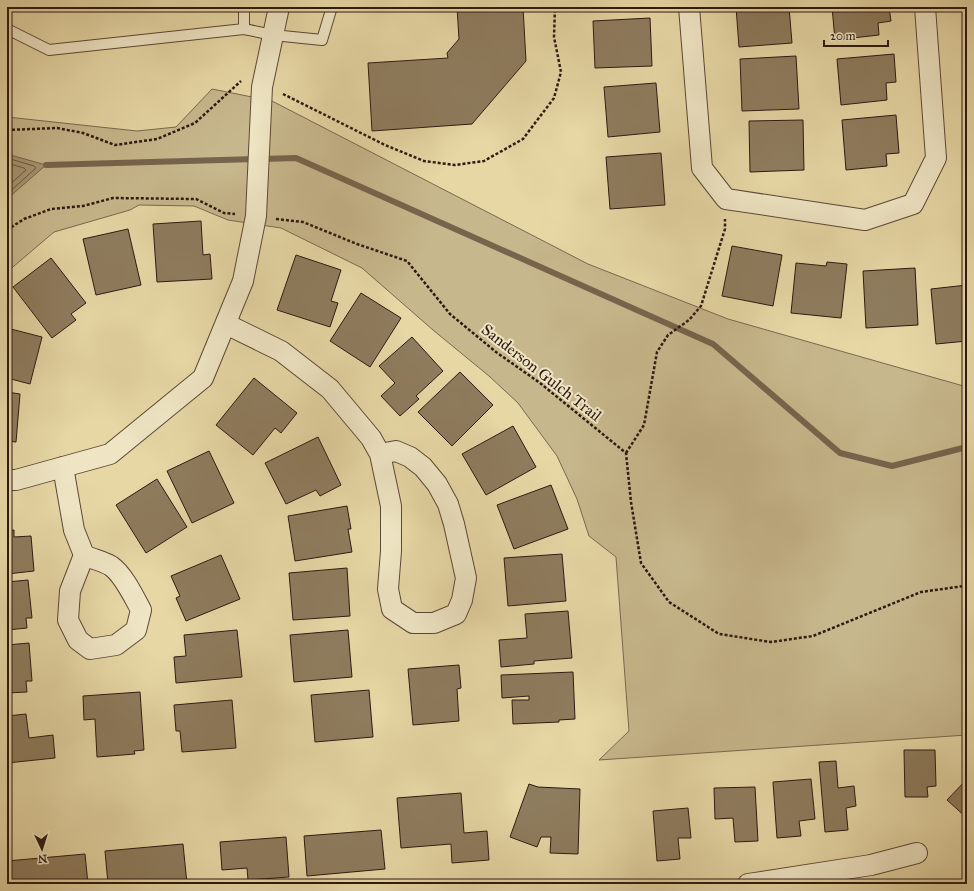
<svg xmlns="http://www.w3.org/2000/svg" width="974" height="891" viewBox="0 0 974 891" font-family="'IM FELL Great Primer',serif">
<rect width="100%" height="100%" fill="#e6d7a5"/>
<filter id="stains"><feTurbulence type="fractalNoise" baseFrequency=".005" numOctaves="4"/><feColorMatrix values="0 0 0 0 .2 0 0 0 0 .09 0 0 0 0 .02 0 0 0 .5 -.17"/></filter>
<radialGradient id="worn" r=".72"><stop offset=".6" stop-color="#630" stop-opacity="0"/><stop offset="1" stop-color="#630" stop-opacity=".3"/></radialGradient>
<!-- green -->
<path fill="#c7b78c" stroke="#7a684e" d="M212,89L272,101L588,264L728,319L967,387V735L599,760L629,731L616,557L589,536L577,499L557,456L518,403L489,376L433,330L362,268L281,228L228,220L194,206L139,205L130,210L54,232L7,272V117L137,131L176,127Z"/>
<!-- water -->
<path fill="#a79673" stroke="#77644c" d="M7,154L46,165L7,199Z"/>
<g fill="none" stroke-linecap="round" stroke-linejoin="round">
<!-- shore -->
<g stroke="#6a5842" stroke-width="1">
<path d="M7,158L34,166L36,168L7,194"/>
<path d="M7,163L24,168L26,170L7,187"/>
</g>
<!-- stream -->
<path stroke="#77644c" stroke-width="6" d="M46,165L296,158L713,344L840,453L892,466L963,448H967"/>
</g>
<!-- building -->
<g fill="#8e7c5e" stroke="#2e1911">
<path d="M457,7H523L526,61L472,124L372,131L368,63L448,58L447,53L459,39Z"/>
<path d="M736,7H789L792,43L739,47Z"/>
<path d="M832,7H889L891,21L878,23L879,35L835,40Z"/>
<path d="M650,18L652,66L595,68L593,21Z"/>
<path d="M894,54L896,82L886,83L887,100L841,105L837,59Z"/>
<path d="M796,56L799,109L742,111L740,59Z"/>
<path d="M656,83L660,132L608,137L604,87Z"/>
<path d="M896,115L899,153L886,154L887,166L846,170L842,120Z"/>
<path d="M803,120L804,170L750,172L749,121Z"/>
<path d="M661,153L665,205L610,209L606,157Z"/>
<path d="M201,221L203,255L210,254L212,279L157,282L153,224Z"/>
<path d="M128,229L141,285L96,295L83,239Z"/>
<path d="M732,246L782,255L773,306L722,296Z"/>
<path d="M296,255L341,270L331,301L338,303L330,327L277,310Z"/>
<path d="M51,258L86,303L71,314L76,320L52,338L13,287Z"/>
<path d="M827,262L847,264L841,318L791,313L796,263L826,266Z"/>
<path d="M915,268L918,325L866,328L863,271Z"/>
<path d="M967,285V341L936,344L931,289Z"/>
<path d="M361,293L401,318L370,367L330,341Z"/>
<path d="M7,328L42,337L30,384L7,378Z"/>
<path d="M412,337L443,371L416,396L419,399L400,416L381,396L395,383L379,366Z"/>
<path d="M460,372L493,405L452,446L418,412Z"/>
<path d="M254,378L297,413L281,433L275,428L253,455L216,425Z"/>
<path d="M7,392L20,394L16,442L7,441Z"/>
<path d="M513,426L536,467L486,495L462,454Z"/>
<path d="M318,437L341,485L320,496L316,490L286,504L265,463Z"/>
<path d="M209,451L234,503L192,523L167,471Z"/>
<path d="M157,479L187,527L146,553L116,505Z"/>
<path d="M551,485L568,529L514,549L497,505Z"/>
<path d="M347,506L351,529H348L352,552L295,561L288,516Z"/>
<path d="M14,530V537L31,536L34,571L7,574V531Z"/>
<path d="M562,554L566,601L508,606L504,558Z"/>
<path d="M221,555L240,599L186,621L176,598L180,596L171,576Z"/>
<path d="M347,568L350,616L293,620L289,573Z"/>
<path d="M28,580L32,618H26L27,628L7,630V582Z"/>
<path d="M568,611L572,658L534,661V664L501,667L499,640L527,638L525,614Z"/>
<path d="M237,630L242,677L176,683L174,657L186,656L184,635Z"/>
<path d="M348,630L352,677L294,682L290,635Z"/>
<path d="M29,643L32,681H26L27,692L7,693V645Z"/>
<path d="M459,665L461,688L457,689L459,721L413,725L408,669Z"/>
<path d="M573,672L575,719L559,720V722L513,724L512,700H529V696L502,698L501,675Z"/>
<path d="M369,690L373,737L315,742L311,695Z"/>
<path d="M140,692L144,750L134,751L135,754L97,757L95,719L84,720L83,696Z"/>
<path d="M232,700L236,748L182,752L180,731H176L174,705Z"/>
<path d="M26,714L29,738L53,735L55,758L7,763V716Z"/>
<path d="M904,750H935L936,786L927,787L928,797H905Z"/>
<path d="M836,761L838,788L854,786L856,806L846,808L848,830L825,832L819,762Z"/>
<path d="M811,779L815,819L799,821L801,836L777,838L773,782Z"/>
<path d="M967,779V818L947,800Z"/>
<path d="M529,784L538,787L580,789L578,854L550,853L551,837H541L537,847L510,837Z"/>
<path d="M755,787L758,841L735,842L733,818L715,819L714,788Z"/>
<path d="M461,793L464,833L487,831L489,860L452,863L451,844L401,848L397,798Z"/>
<path d="M688,808L691,838H678L680,859L657,861L653,811Z"/>
<path d="M381,830L385,869L307,876L304,836Z"/>
<path d="M286,837L289,877L248,880L247,868L222,870L220,842Z"/>
<path d="M183,844L187,884H108L105,851Z"/>
<path d="M85,854L88,884H9L7,861Z"/>
</g>
<g fill="none" stroke-linecap="round" stroke-linejoin="round">
<!-- service casing -->
<g stroke="#5c4836" stroke-width="12">
<g id="service">
<path d="M7,29L49,50L244,29V7"/>
<path d="M244,29L273,35L322,40L331,10"/>
</g>
</g>
<!-- minor casing -->
<g stroke="#5c4836" stroke-width="22">
<g id="minor">
<path d="M689,7L702,168L726,199L865,220L913,204L936,158L925,7"/>
<path d="M226,324L281,351L330,389L371,438L380,454L391,506V551L388,589L392,609L413,623H434L456,614L462,600L466,578L454,524L448,504L437,484L423,467L410,457L396,451L380,454"/>
<path d="M63,467L74,530L84,555L70,591L68,620L78,640L90,649L116,645L136,630L141,610C134,597 123,574 111,566C103,561 92,559 84,555"/>
<path d="M7,480H16L110,454L203,378L243,281L256,216L262,87L279,7"/>
<path d="M748,884L871,865L917,853"/>
</g>
</g>
<!-- path -->
<g stroke="#2e1911" stroke-width="2.5" stroke-dasharray="3 2" stroke-linecap="butt">
<path d="M283,94L385,145L424,161L455,165L484,161L523,139L554,98L561,72L554,37L555,7"/>
<path d="M7,130L57,128L83,133L115,145L157,139L195,123L241,81"/>
<path d="M276,219L303,222L357,244L407,261L450,314L496,352L540,383L626,453L631,502L641,563L669,602L719,634L771,642L813,636L921,592L964,586L967,587"/>
<path d="M7,230L24,219L51,209L83,206L113,198L196,199L224,213L235,214"/>
<path d="M626,453L644,425L657,352L668,335L689,320L701,306L725,229V219"/>
</g>
<!-- service -->
<use href="#service" stroke="#efe5c4" stroke-width="10"/>
<!-- minor -->
<use href="#minor" stroke="#efe5c4" stroke-width="20"/>
</g>
<g text-anchor="middle" stroke-width="4" stroke-linejoin="round" paint-order="stroke">
<!-- street labels -->
<g font-size="16" fill="#2e1911" stroke="#efe5c4">
<text transform="translate(542 372) rotate(38)" y="6">Sanderson Gulch Trail</text>
</g>
</g>
<!-- margin -->
<rect width="974" height="891" fill="none" stroke="#e6d7a5" stroke-width="24"/>
<rect x="8" y="8" width="958" height="875" fill="none" stroke="#2e1911" stroke-width="2"/>
<rect x="12" y="12" width="950" height="867" fill="none" stroke="#2e1911"/>
<!-- north arrow -->
<g transform="translate(42 849) rotate(176)" stroke="#efe5c4" stroke-width="3" paint-order="stroke">
<path d="M0-3L7 15L0 10L-7 15Z" fill="#2e1911"/>
<text y="-6" font-size="11" font-weight="bold" text-anchor="middle" fill="#2e1911">N</text>
</g>
<!-- scale -->
<path d="M824 40v6h64v-6" fill="none" stroke="#2e1911" stroke-width="2"/>
<text x="830" y="40" font-size="12" fill="#2e1911" stroke="#efe5c4" stroke-width="3" paint-order="stroke">20 m</text>
<rect width="100%" height="100%" filter="url(#stains)"/>
<rect width="100%" height="100%" fill="url(#worn)"/>
</svg>
